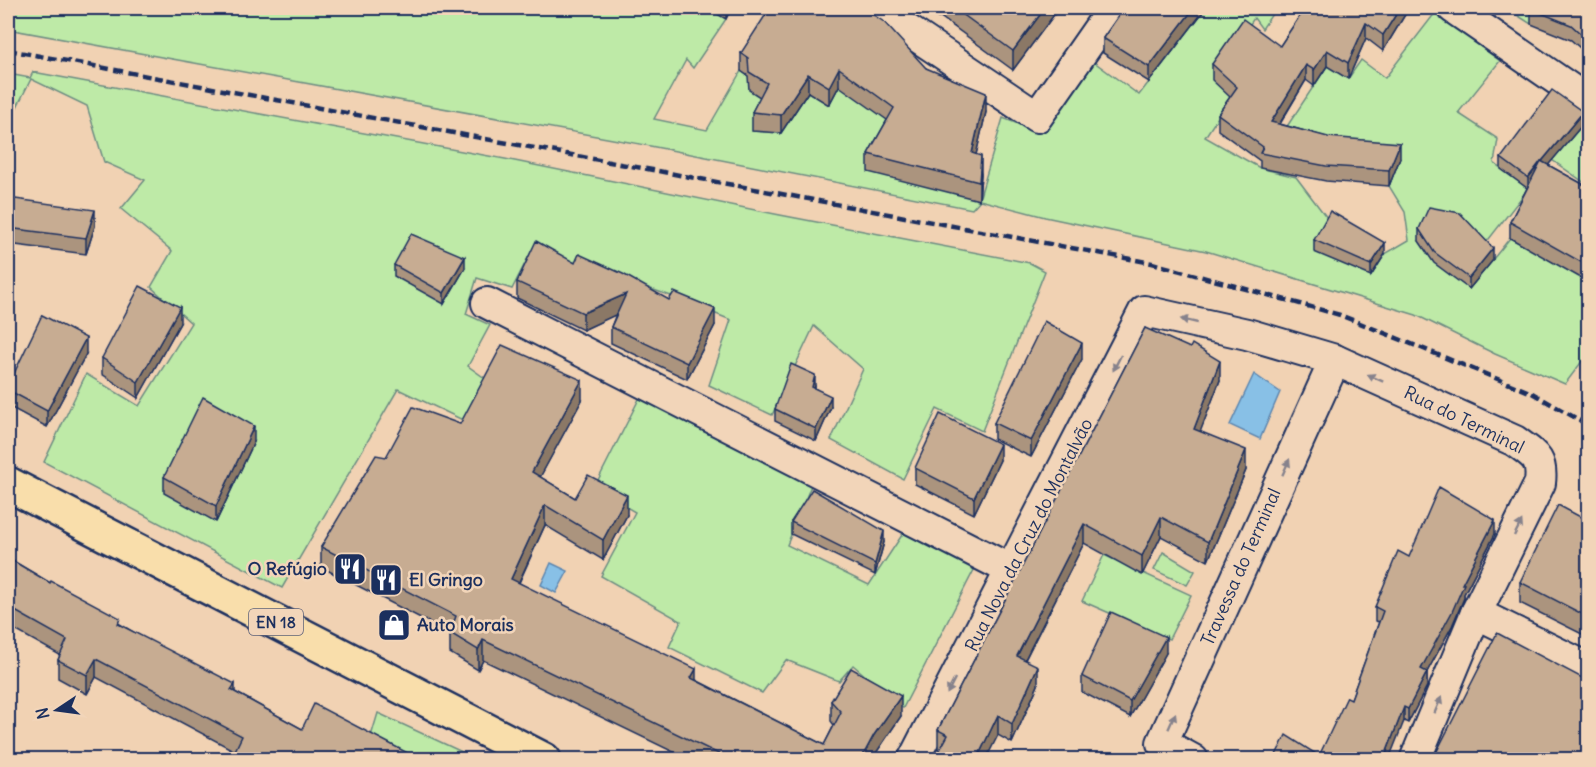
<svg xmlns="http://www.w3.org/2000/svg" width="1596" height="767" viewBox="0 0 1596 767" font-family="Delius,sans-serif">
<rect width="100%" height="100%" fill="#f1d2b3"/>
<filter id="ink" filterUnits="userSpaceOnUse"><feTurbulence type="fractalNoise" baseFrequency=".0167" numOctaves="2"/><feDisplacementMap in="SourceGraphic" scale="12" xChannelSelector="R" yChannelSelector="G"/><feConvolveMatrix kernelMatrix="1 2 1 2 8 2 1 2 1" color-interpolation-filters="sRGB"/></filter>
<g filter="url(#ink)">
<!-- green -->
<g fill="#beeaa7" stroke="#6c8c82" stroke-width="1.5">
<path d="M8,8H707L726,19L693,68L686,60L654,119L707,130L741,71L748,76L767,102L753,131L780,133L808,92L829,105L868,30L894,126L979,200L1003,118L1033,130L1090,59L1139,95L1206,8H1276L1262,29L1254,18L1213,80L1231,97L1205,137L1260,168L1296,177L1371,276L1385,254L1409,240L1405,212L1389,186L1400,158L1278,140L1327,66L1348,79L1361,60L1385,78L1435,13L1500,61L1458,113L1498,139L1494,163L1528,189L1482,248L1419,241L1434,263L1469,289L1510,238L1588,282V361L1583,360L1565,384L1495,354L1416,315L1206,251L1045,217L980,200L972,209L640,144L8,29Z"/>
<path d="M1506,8H1544L1531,24Z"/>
<path d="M33,72L505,159L780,215L1030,263L1045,271L982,431L937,409L903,479L831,440L863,369L814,326L772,415L709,385L731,320L671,296L533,248L512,289L477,278L466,314L490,325L468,366L493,384L469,423L398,389L282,588L44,462L86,374L139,406L191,323L151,287L172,251L121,209L145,180L104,162L87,106L31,79L8,125V74L30,78Z"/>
<path d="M1583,124L1588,127V185L1552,160Z"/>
<path d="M640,397L812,483L787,545L869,585L906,529L977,564L903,708L853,665L839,681L786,660L762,693L669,647L681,621L601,576L635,512L594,488Z"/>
<path d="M1163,552L1195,571L1187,585L1154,570Z"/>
<path d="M1104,555L1191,595L1169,639L1082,601Z"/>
<path d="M378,713L477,759H396L369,743Z"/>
</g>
<!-- water -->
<g fill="#88c0e6" stroke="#5c86b0" stroke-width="1.5">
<path d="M1254,374L1280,392L1260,439L1230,425Z"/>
<path d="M551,563L568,571L556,593L541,585Z"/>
</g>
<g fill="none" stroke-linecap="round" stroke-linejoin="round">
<!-- minor casing -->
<g stroke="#1b2f5e" stroke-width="34">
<g id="minor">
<path d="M875,8L1037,117L1113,8"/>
<path d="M1453,8L1588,101"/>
<path d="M487,303L1011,570"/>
<path d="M1476,613L1588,668"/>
<path d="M913,760L1144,311L1247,334L1335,360L1515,441C1534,455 1543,458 1540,483L1476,613L1415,760"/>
<path d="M1193,760L1162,743L1335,360"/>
</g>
</g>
<!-- primary casing -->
<g stroke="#1b2f5e" stroke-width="38">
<path id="primary" d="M8,484L544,760"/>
</g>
<!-- minor -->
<use href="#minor" stroke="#f2d5b9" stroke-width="30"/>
<!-- primary -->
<use href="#primary" stroke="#f9deab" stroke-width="33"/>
<!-- rail -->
<path stroke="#1b2f5e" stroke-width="4.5" stroke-dasharray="9 4.5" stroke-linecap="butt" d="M8,50L1152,263L1340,315L1532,393L1588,425"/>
</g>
<!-- wall -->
<g fill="#ab947e" stroke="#1b2f5e" stroke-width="1.5">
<path d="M707,8H731L726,19Z"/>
<path d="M919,8H1059L1013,70L939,16L938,18Z"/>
<path d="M1124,8H1206L1149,82L1103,53V38Z"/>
<path d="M1305,8H1409L1383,51L1366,38L1348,79L1327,66L1314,86L1306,80L1280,124L1400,158L1389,186L1326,181L1260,168V161L1218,130V114L1230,97L1212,80V64L1280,46Z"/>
<path d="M1588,8V55L1571,40L1531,24V9Z"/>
<path d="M741,53L926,68L986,112L976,154L981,174L979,200L868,172V154L887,120L839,86L829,105L808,92L781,133L752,131V112L760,97L749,90L748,76L741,71Z"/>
<path d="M1583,124L1548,165L1588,187V282L1510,238V222L1527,188L1501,169V158Z"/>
<path d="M8,198L95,226L86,254L8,244Z"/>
<path d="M1419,229L1493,260L1469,289L1434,263L1419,241Z"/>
<path d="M1314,240L1385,254L1371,276L1314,252Z"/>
<path d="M575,263L669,300L715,325L687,379L611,343V327L616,314L583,330L517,298V282Z"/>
<path d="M394,265L465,268L444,304L394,276Z"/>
<path d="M180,323L138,398L102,374V358Z"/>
<path d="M1145,328L1220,380L1200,431L1246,470L1208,561L1161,536L1142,575L1084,543L1025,660L1038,685L1012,743L998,735L940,750L938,749V730Z"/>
<path d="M86,354L47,427L8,406V386Z"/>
<path d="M1082,359L1031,457L994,439V423Z"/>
<path d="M815,386V388L831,407L816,441L775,421V409Z"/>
<path d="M582,400L540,477L575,498L627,515L603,560L545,525L519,583L696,680L824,745L834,725L831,721V701L901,716L872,759H688L483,660L478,670L450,653V633L321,567V547L386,457L460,424Z"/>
<path d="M254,442L216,522L164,493V477Z"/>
<path d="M1000,460L974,514L915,484V468Z"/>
<path d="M1588,521V637L1520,603V582Z"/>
<path d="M791,522L884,542L875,575L791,534Z"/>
<path d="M1495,534L1464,594V598L1452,626L1427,672V686L1408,723L1404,721L1319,756L1351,699L1379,622L1375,621V607L1409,557Z"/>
<path d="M8,558L235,692L302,729L419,759L235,751L96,677L87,694L58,678V660L60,655L8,626Z"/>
<path d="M1166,653L1130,717L1082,692V676Z"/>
</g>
<!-- shaded-wall -->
<g fill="#8b7866" stroke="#1b2f5e" stroke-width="1.5">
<path d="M726,8H731L726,19Z"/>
<path d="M938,8H939V16L938,18Z"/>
<path d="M1045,8H1059L1013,70V51Z"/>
<path d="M1194,8H1206L1149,82V67Z"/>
<path d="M1400,8H1409L1383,51V35Z"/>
<path d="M1366,23V38L1348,79V63Z"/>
<path d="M1327,50V66L1314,86V70Z"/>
<path d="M1306,65V80L1271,138V122Z"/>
<path d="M839,68V86L829,105V87Z"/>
<path d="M808,74V92L781,133V115Z"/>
<path d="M986,93V112L972,172V153Z"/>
<path d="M1583,112V124L1528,189V178Z"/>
<path d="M1400,143V158L1389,186V170Z"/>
<path d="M981,156V174L979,200V182Z"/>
<path d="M95,210V226L86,254V238Z"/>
<path d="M1385,243V254L1371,276V265Z"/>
<path d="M1493,248V260L1469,289V278Z"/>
<path d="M465,257V268L444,304V293Z"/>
<path d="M626,294V310L583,330V313Z"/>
<path d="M180,307V323L138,398V382Z"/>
<path d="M715,309V325L687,379V363Z"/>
<path d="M86,338V354L47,427V411Z"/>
<path d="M1082,343V359L1031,457V441Z"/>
<path d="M1220,361V380L1194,448V429Z"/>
<path d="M815,375V386L812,398V387Z"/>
<path d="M582,380V400L532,492V472Z"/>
<path d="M831,396V407L816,441V429Z"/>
<path d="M254,426V442L216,522V506Z"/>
<path d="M1000,444V460L974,514V498Z"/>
<path d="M1246,450V470L1208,561V542Z"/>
<path d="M627,495V515L603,560V540Z"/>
<path d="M545,505V525L511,599V579Z"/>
<path d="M1161,517V536L1142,575V556Z"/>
<path d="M1495,520V534L1464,594V598L1452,626L1421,683V669L1462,584Z"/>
<path d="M1084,524V543L1017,675V656Z"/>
<path d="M884,531V542L875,575V564Z"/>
<path d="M1166,637V653L1130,717V701Z"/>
<path d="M483,640V660L478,670V650Z"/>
<path d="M96,659V677L87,694V675Z"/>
<path d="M1038,666V685L1012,743V724Z"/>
<path d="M696,669V689L691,678Z"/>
<path d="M1427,672V686L1408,723V709Z"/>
<path d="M235,684V702L231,690Z"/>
<path d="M901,696V716L872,759H861L874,735Z"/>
<path d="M1404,707V721L1389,759H1384Z"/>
<path d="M998,715V735L986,759H977Z"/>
</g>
<!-- building -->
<g fill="#c7ac92" stroke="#1b2f5e" stroke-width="1.5">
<path d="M770,8H863L884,22L926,68L986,93L972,153L981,156L979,182L868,154L894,108L839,68L829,87L808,74L781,115L752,112L767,83L749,72L748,58L741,53Z"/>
<path d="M954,8H1045L1013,51Z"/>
<path d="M1124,8H1194L1149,67L1103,38Z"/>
<path d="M1305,8H1400L1383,35L1366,23L1348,63L1327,50L1314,70L1306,65L1271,122L1328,137L1400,143L1389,170L1326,166L1260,153L1263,147L1218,114L1237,87L1212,64L1243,19L1280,46Z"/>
<path d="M1533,8H1588V40L1571,25L1531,9Z"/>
<path d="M1552,90L1583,112L1542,161H1541L1528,178L1501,158Z"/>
<path d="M1541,161L1588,187V266L1510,222Z"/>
<path d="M8,198L95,210L86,238L8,228Z"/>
<path d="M1429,207L1460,213L1493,248L1469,278L1434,252L1419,229Z"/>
<path d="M1330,211L1385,243L1371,265L1314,240Z"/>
<path d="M411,234L465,257L444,293L394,265Z"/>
<path d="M536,241L575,263L579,254L623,274L669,300L674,292L715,309L687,363L611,327L626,294L583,313L517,282Z"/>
<path d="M140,286L180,307L138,382L102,358Z"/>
<path d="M42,315L86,338L47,411L8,390V386Z"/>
<path d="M1044,321L1082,343L1031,441L994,423Z"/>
<path d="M1145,328L1190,348L1192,344L1220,361L1194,429L1246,450L1208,542L1161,517L1142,556L1084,524L1017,656L1038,666L1012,724L998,715L977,759H935L948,735L938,730Z"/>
<path d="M502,345L582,380L532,472L575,498L588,475L627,495L603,540L545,505L511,579L696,669L691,678L824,745L841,712L831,701L851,668L901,696L874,735L861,759H729L483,640L478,650L450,633L456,616L321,547L376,455L386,457L413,407L460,424Z"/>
<path d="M791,364L815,375L812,387L831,396L816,429L775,409Z"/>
<path d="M203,397L254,426L216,506L164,477Z"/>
<path d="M940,414L1000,444L974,498L915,468Z"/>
<path d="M1439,487L1495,520L1462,584H1464L1452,612L1421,669L1427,672L1408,709L1404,707L1384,759H1274L1286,735L1319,756L1347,697L1351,699L1383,611L1375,607L1398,551L1409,557Z"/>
<path d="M812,489L884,531L875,564L791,522Z"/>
<path d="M1558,505L1588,521V617L1520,582Z"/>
<path d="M8,558L50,583L51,581L120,618L118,624L235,684L231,690L302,729L314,704L419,759H231L242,736L96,659L87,675L58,660L67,640L8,607Z"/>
<path d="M1111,612L1166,637L1130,701L1082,676Z"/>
<path d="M1497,633L1584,679L1585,676L1588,677V759H1433Z"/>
<path d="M1143,755L1151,759H1141Z"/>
</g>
<!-- one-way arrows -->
<defs><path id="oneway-solid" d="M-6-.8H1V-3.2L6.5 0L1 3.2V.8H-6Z" transform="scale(1.5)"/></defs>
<g fill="#86828c">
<use href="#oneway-solid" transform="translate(1189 321) rotate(-167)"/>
<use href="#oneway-solid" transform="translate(1117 363) rotate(117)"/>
<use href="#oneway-solid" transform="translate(1375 378) rotate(-156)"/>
<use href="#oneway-solid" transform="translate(1286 467) rotate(-66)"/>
<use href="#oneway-solid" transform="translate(1518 528) rotate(-64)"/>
<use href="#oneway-solid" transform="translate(951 686) rotate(117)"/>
<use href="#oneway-solid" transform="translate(1438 705) rotate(-67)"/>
<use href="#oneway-solid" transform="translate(1172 721) rotate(-66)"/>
</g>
</g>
<!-- icons -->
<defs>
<g id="restaurant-square" transform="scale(1.725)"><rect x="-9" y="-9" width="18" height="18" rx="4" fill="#1b2f5e" stroke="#f2d5b9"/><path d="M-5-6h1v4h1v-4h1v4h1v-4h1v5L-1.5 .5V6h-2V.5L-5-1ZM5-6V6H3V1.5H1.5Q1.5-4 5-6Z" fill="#fff"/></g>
<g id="shop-square" transform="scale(1.725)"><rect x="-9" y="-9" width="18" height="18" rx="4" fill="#1b2f5e" stroke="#f2d5b9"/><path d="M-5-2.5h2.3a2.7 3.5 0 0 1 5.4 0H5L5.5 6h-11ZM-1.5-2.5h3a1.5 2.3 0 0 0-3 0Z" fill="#fff"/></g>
</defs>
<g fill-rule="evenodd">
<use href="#restaurant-square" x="350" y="569"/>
<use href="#restaurant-square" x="386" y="580"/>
<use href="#shop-square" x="394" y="625"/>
</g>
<g text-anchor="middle" stroke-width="5" stroke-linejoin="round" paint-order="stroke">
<!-- shield labels -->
<rect fill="#f2d5b9" stroke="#5c6179" stroke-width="1.5" x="249" y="609" width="54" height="26" rx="4.5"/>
<g font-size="16" font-weight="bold" fill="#1b2f5e">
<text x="276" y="628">EN 18</text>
</g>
<!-- street labels -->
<g font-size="18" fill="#1b2f5e" stroke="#f2d5b9">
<text transform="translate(1464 420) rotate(26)" y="6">Rua do Terminal</text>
<text transform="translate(1029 535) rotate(-63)" y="6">Rua Nova da Cruz do Montalvão</text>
<text transform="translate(1241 567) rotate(-66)" y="6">Travessa do Terminal</text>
</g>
<!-- poi labels -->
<g font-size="18" font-weight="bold" fill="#1b2f5e" stroke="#f2d5b9" text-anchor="start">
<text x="327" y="575" text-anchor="end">O Refúgio</text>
<text x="409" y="586">El Gringo</text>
<text x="417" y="631">Auto Morais</text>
</g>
</g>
<!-- margin -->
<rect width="1596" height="767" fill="none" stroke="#f2d5b9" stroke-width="30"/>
<rect x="15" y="15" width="1566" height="737" fill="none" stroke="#1b2f5e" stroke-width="2" filter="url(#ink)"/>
<!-- north arrow -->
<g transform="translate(57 710) rotate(257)" stroke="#f2d5b9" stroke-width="4.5" paint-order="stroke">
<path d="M0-4.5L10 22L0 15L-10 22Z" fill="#1b2f5e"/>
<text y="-9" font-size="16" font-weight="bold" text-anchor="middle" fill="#1b2f5e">N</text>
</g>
</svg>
